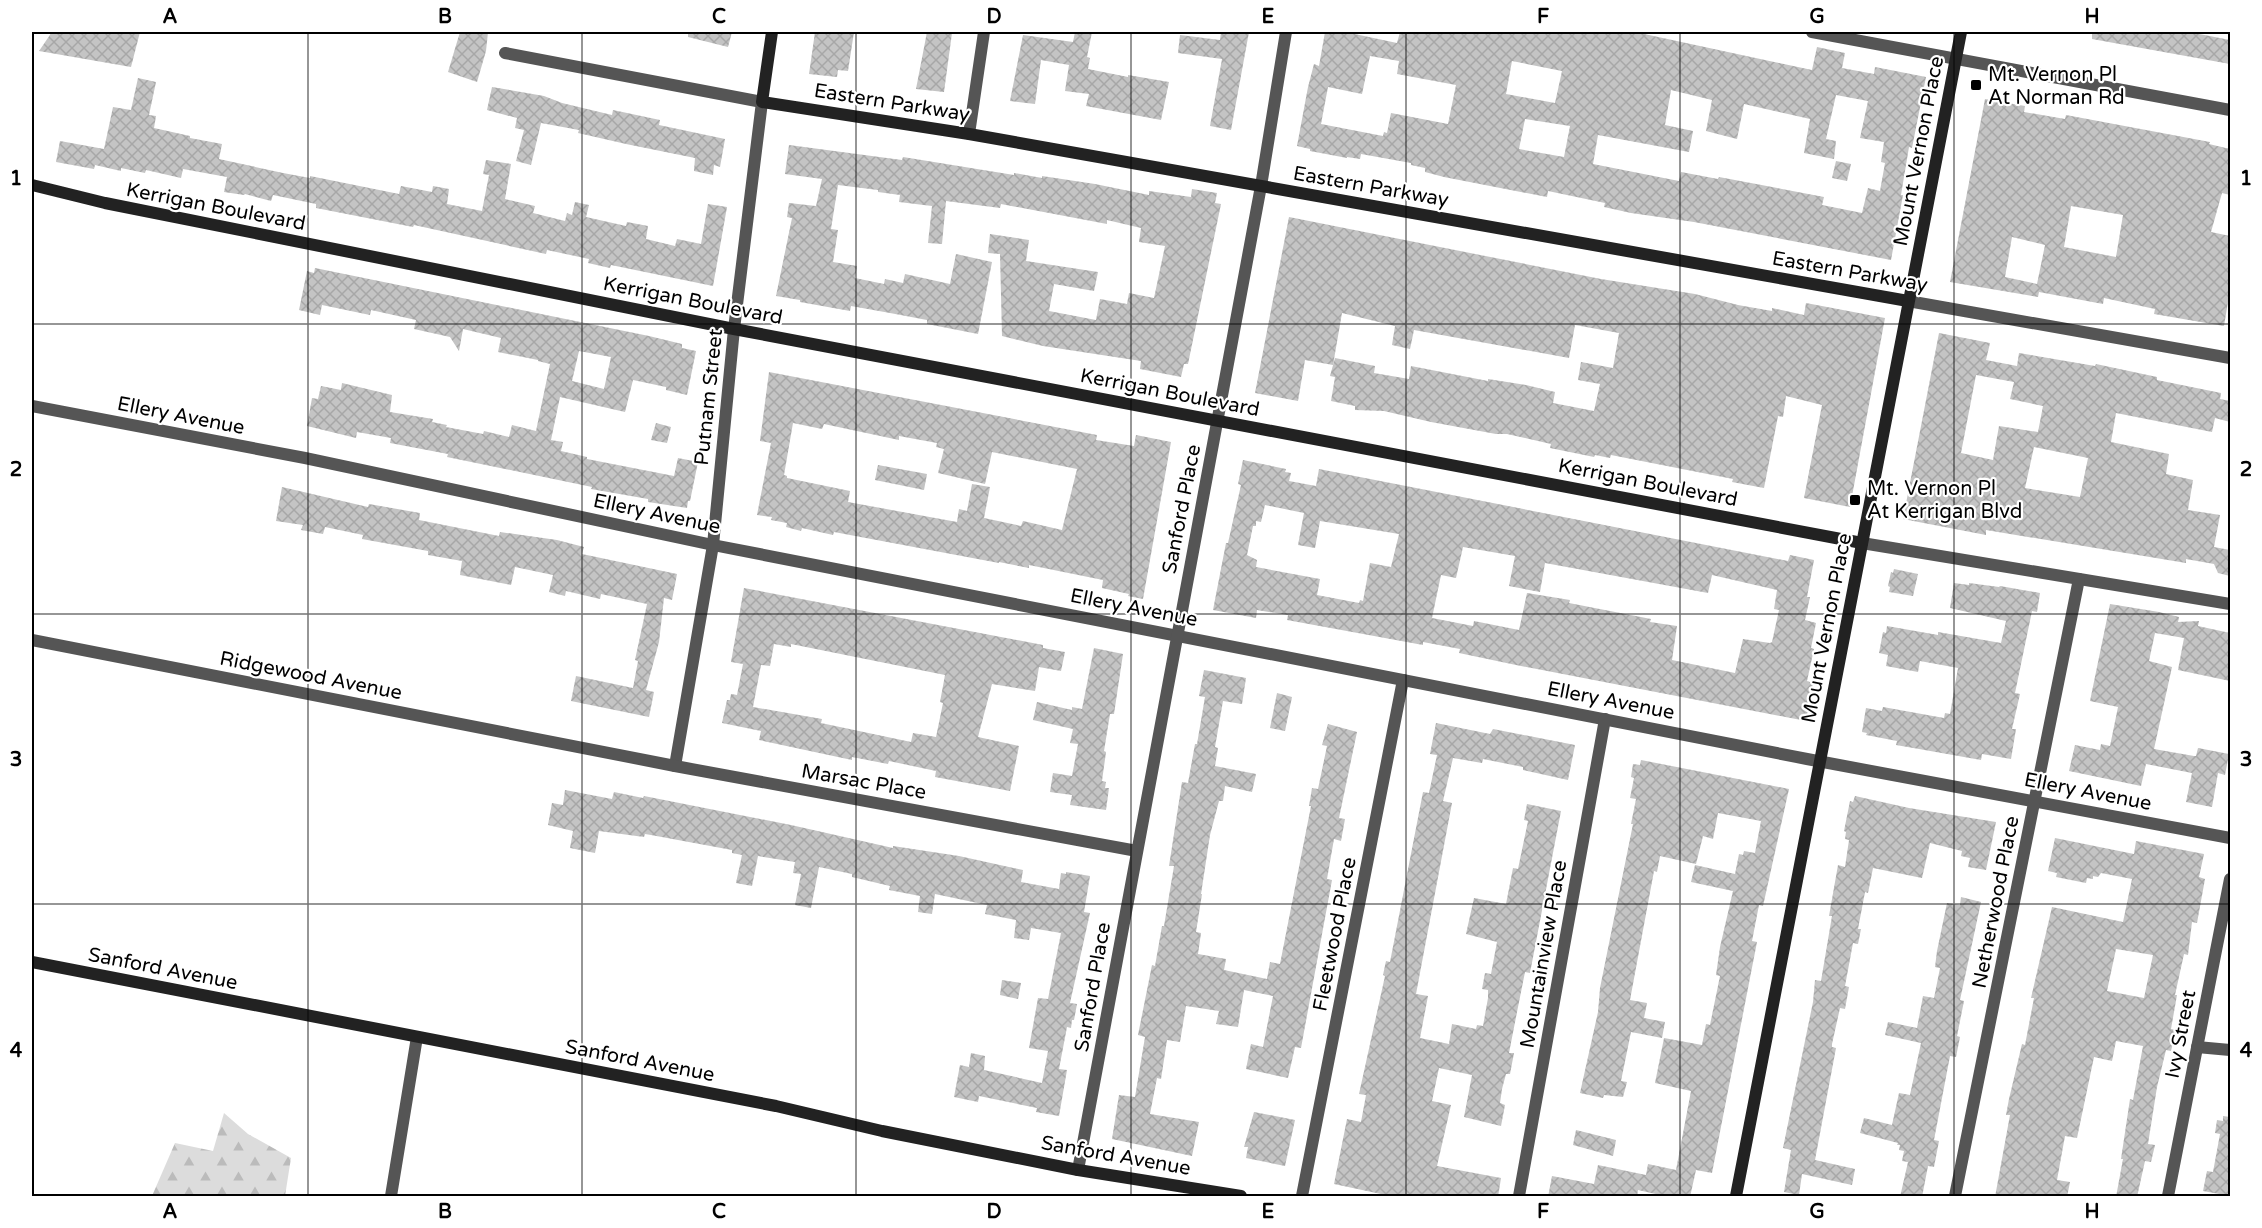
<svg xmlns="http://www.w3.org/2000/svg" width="2262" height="1228" viewBox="0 0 2262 1228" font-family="'Varela Round',sans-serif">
<defs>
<pattern id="forest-firs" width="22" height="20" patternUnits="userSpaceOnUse" patternTransform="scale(1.5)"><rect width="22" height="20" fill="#dcdcdc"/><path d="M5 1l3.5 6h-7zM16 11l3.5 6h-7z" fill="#bbb"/></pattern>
<pattern id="building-cross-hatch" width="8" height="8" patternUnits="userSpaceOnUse" patternTransform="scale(1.5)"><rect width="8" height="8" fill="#c4c4c4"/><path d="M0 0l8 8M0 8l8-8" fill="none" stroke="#a7a7a7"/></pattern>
</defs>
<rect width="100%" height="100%" fill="#fff"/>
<!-- forest -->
<path fill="url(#forest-firs)" d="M224,1113L248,1134L291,1158L285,1196H152L175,1143L213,1151Z"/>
<!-- building -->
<g fill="url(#building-cross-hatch)" fill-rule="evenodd">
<path d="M52,32H140L131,67L39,51Z"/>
<path d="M460,32H488L486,51L477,82L448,72Z"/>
<path d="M688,32H732L728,47L688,37Z"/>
<path d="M815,32H854L848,71L838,70L837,77L809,74Z"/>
<path d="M927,32L952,33L944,92L916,89Z"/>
<path d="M1075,32H1092L1087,57L1090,58L1088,69L1128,77V75L1169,82L1161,120L1086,106L1089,94L1065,91L1069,65L1041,60L1035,104L1010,101L1023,35L1073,42Z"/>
<path d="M1221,32H1249L1231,130L1210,126L1222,59L1178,53L1180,35L1220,40Z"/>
<path d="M1325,32H1350V33L1397,43L1400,32H1635L1812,70L1817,47L1845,53L1842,68L1874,74L1875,67L1926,77L1912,148L1909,147L1901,195H1903L1891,260L1694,222L1631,213L1604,207L1605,203L1548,191L1547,197L1444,177L1425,172V168L1411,165V163L1361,154L1360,159L1347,157V158L1310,151V149L1297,146L1308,87L1314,64L1319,66ZM1370,56L1399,61L1397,74L1456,85L1448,124L1391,113L1387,133L1384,132L1383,136L1321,124L1328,87L1362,94ZM1512,61L1562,71L1555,103L1506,94ZM1671,90L1712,100L1706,131L1737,139L1744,104L1810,119L1804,153L1834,159L1836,141L1826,139L1836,95L1868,101L1860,138L1884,142L1881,162L1885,163L1880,191L1868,188L1862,213L1822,205L1824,197L1719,177L1718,179L1681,172L1679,181L1593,164L1598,135L1689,152L1693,131L1665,125ZM1525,119L1570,126L1564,157L1519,149Z"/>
<path d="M2092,32H2189L2230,40V64L2092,39Z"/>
<path d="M138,78L156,82L149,115L156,116L154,128L190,136V138L222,144L219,159L283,173L310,178V176L399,194L401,186L432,192L433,186L449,189L447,204L482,211L489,175L483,174L486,160L511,164L505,199L535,206L533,213L565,221L567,213L572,215L575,202L589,205L586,217L626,226L627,222L648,226L646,239L675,246L677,239L701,244L708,204L727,207L713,286L611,265L610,268L588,263L589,259L547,250L546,254L414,225L413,227L316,208V204L273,195L271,201L245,194L244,195L224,192L227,177L183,169L181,178L146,170L145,173L121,168V171L95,165L94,169L56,162L60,141L104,149L113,107L131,110Z"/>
<path d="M492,87L544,96L562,103L612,115L613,110L660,120L659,125L725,139L720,167L714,165L713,175L694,171L695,158L626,144L578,133L579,130L541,123L531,165L516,161L524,130L515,128L517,118L487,110Z"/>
<path d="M1985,99L2025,106L2024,112L2065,119L2066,115L2210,142L2209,144L2230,149V195L2222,193L2211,232L2230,236V290L2224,326L2154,314L2155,309L2104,298L2103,304L2039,292L2038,297L1950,282ZM2071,206L2123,215L2116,257L2064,247ZM2012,237L2045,245L2037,284L2005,277Z"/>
<path d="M789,145L902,160L903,157L1014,175V173L1042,178V176L1095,184L1149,195V191L1191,197L1192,189L1217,193L1215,203L1221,204L1188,364H1184L1181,377L1140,369L1141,361L1043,346L1002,336L1000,254L988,253L990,234L1029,240L1026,261L1098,272L1094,291L1054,284L1049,311L1096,320L1100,299L1127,304L1129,293L1154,298L1165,246L1139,242L1141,228L1107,220V224L1001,204L1000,208L946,201L942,244L928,243L932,206L899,202L900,195L878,192V190L838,185L831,229L838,230L833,262L857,266L855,278L884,284L885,279L903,283L905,274L950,284L956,254L992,262L978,334L927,324V320L890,313L851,306L850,311L800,302V300L776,296L792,218L787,217L789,203L816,206L822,179L785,174Z"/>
<path d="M1836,161L1851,164L1847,181L1832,178Z"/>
<path d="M1289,217L1601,279L1695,294L1738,305L1772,311V308L1804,315L1806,303L1885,318L1850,507L1804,498L1822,405L1786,396L1783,417L1778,416L1764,488L1732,482L1733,479L1611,455L1610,458L1595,455L1594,457L1550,448L1551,444L1507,434H1496L1431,422L1384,411L1355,410V406L1331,401L1335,377L1330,376L1335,358L1375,366L1374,373L1409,379L1411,366L1488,381V379L1526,385L1555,392L1553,403L1594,411L1600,384L1578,380L1581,362L1613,368L1619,333L1575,325L1569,358L1414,330L1410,349L1392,345L1395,326L1342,313L1333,365L1305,360L1298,401L1255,393Z"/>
<path d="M315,268L649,336L682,344V348L696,351L687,395L666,390V387L633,380L625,412L560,397L551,440L563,442L561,451L587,457V459L674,476L678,458L698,462L690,501H688L687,508L648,502V499L591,489L592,487L447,457L448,454L390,443L391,438L357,432L356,438L307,426L312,398L318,399L321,386L341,390L342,383L392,395L390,412L433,419L432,422L447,425L446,427L483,434L484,431L509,437L512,425L536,431L550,364L538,361V360L498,352L501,338L463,329L459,351L450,337L414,329L416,320L371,310L370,315L322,305L320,315L299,310L307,271L314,273ZM579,351L611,357L604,389L572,381Z"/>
<path d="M1939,333L1990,343L1986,360L2017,366L2019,353L2095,366L2096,364L2157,377V380L2221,393L2220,399L2230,401V422L2215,418L2212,432L2116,413L2111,442L2169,454L2166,474L2193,480L2188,510L2220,515L2214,547L2230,550V576L2218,573L2214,564L2186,559V563L1986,530V535L1903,519ZM1976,375L2014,382L2010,399L2043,406L2038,432L1999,426L1993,460L1961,453ZM2034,447L2088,458L2080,497L2025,488Z"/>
<path d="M769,372L1097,435L1096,440L1134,446L1136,435L1171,442L1143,599L1128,596L1129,594L1102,588L1103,580L1029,565V568L999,562V563L834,532L833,535L802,528L801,531L786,527L787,523L771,520L772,517L757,515L771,443L760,441ZM793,423L822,429L824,424L899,440V436L937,443L936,447L944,449L938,473L985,484L992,452L1077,469L1062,530L1023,521L1021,526L984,518L990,487L972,484L967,511L959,509L957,522L848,502L850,491L787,478V476L784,475Z"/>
<path d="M656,423L671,427L667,443L651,440Z"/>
<path d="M1243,460L1286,469L1285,472L1291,473L1289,481L1316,486L1319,469L1788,561L1790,555L1814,560L1807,597H1810L1805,620L1816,623L1811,648L1814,649L1807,681L1813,683L1806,721L1516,665L1459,653L1460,649L1423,642V645L1287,620L1288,615L1257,610L1256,618L1213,610L1226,543H1228L1241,485L1238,484ZM1265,505L1304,513L1298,545L1315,548L1320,521L1399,534L1391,567L1370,563L1363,601L1360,600L1359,603L1317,595L1320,579L1256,567L1257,560L1247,555L1253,526H1256V521L1261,522ZM1463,547L1515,556L1509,586L1540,592L1545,563L1708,593L1712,575L1777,590L1774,609L1779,610L1772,642L1770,643L1743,639L1735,673L1672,660L1677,626L1650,622L1651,619L1569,603L1570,600L1527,593L1519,630L1474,621L1473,626L1432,618L1441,575L1456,578Z"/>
<path d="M878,465L927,474L924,490L875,480Z"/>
<path d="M282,487L368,507L369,504L420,513L419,520L499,536L500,532L557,540L584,547L582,554L677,574L672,600L664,598L659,642L646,690L654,692L649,717L571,701L576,676L633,688L638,661L635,660L647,604L601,594L600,599L566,591L565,596L549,592L553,575L515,567L511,585L460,575L462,561L428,555V551L362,539L363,535L325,527L323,534L301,530L303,525L276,521Z"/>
<path d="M1894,569L1918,574L1913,596L1889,592L1890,587L1888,586L1891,572L1893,573Z"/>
<path d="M1954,583L1969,585V583L1999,587L2000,586L2040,593L2037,612L2032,611L2015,693L2020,694L2012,729H2016L2011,759L1982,754L1981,760L1919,749L1896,745L1897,741L1866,735L1867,733L1862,732L1866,708L1882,711L1883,707L1944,718L1945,713L1950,714L1958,668L1920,661L1918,672L1886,666L1888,655L1879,653L1883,632L1886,633L1887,626L1938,635V632L2001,643L2006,621L1950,608Z"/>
<path d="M744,588L1043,645V648L1065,652L1061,671L1039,667L1035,691L992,684L978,737L1019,746L1010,791L935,777L936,771L889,761L888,764L852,757V760L759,740L761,731L722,723L727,700H730L731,694L737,695L743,664L731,662ZM774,644L791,647V644L945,675L940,702L943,703L936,737L913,733L911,742L821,723L822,719L753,707L761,665L770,666Z"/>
<path d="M2110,604L2159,612L2179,617L2178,622L2199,621L2198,626L2230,633V681L2178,670L2184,638L2155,633L2149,661L2172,667L2154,749L2194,756H2196L2198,748L2229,754L2225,775L2218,773L2212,807L2186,802L2192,773L2146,764L2141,786L2069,771L2075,745L2100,750L2101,744L2110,746L2118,707L2090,701Z"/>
<path d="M1094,648L1123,654L1114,714H1110L1104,751L1106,752L1102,781L1106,782L1105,788H1109L1106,810L1070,805L1072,795L1050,792L1053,773L1072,776L1078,744L1070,743L1073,729L1033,720L1037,702L1072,710V707L1082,709Z"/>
<path d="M1204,670L1246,678L1242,704L1223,701L1215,747L1218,748L1215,766L1256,774L1252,792L1225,786L1223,801H1219L1210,835L1201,894H1202L1196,932L1201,933L1198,954L1226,959L1224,970L1267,979L1270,962L1280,964L1311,806H1309L1312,788L1318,789L1327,746L1322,745L1328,724L1357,732L1339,818L1345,819L1341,841L1334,839L1327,879L1332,880L1301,1048L1295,1047L1288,1078L1246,1069L1251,1044L1263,1047L1273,996L1244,990L1238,1027L1216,1024L1219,1011L1186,1006L1180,1042L1167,1040L1161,1079L1157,1078L1150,1114L1199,1122L1192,1156L1112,1139L1119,1095L1135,1097L1145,1037L1138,1035L1152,965L1155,966L1162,926H1164L1174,866H1169L1182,782L1188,783L1195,744H1197L1205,697L1199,696Z"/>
<path d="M1277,693L1292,697L1285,731L1270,728Z"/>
<path d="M1436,723L1490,734L1493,729L1575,745L1568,780L1523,770V767L1483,759L1482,763L1453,758L1443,801L1452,803L1416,994L1428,996L1420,1038L1449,1044L1452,1024L1476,1029L1477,1025L1483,1026L1488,998V990L1482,989L1485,973L1491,974L1497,942L1466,934L1474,898L1506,904L1513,868L1518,869L1528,821L1524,820L1527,804L1561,811L1530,973L1525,972L1517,1012L1509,1053H1514L1510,1074H1506L1502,1089L1500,1103L1505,1105L1501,1126L1464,1117L1472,1075L1439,1068L1432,1101L1451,1105L1437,1166L1501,1178L1498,1197H1395L1334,1184L1347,1119L1361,1122L1366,1095L1359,1094L1385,976L1383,975L1386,961L1390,962L1423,792L1429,793L1437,755L1430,754Z"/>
<path d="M1641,760L1789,789L1763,906L1759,905L1752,941L1757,942L1712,1173L1696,1170L1690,1197H1669L1638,1190L1637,1197H1548L1552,1176L1594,1184L1598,1165L1646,1175L1648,1164L1676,1170L1691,1091L1655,1083L1664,1038L1702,1045L1706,1024L1710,1025L1711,1020L1720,976L1716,975L1720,947L1733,891L1691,882L1695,865L1735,874L1739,854L1743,855L1744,851L1755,853L1761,821L1718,813L1713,839L1703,836L1696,864L1660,856L1657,872L1654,871L1630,1000L1647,1003L1644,1018L1665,1022L1662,1038L1631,1032L1621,1081L1627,1082L1623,1097L1604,1095L1603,1098L1580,1093L1598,1012L1600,988L1633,824H1631L1636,799L1630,798L1634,778L1631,777L1633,764L1640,765Z"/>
<path d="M565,790L612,799L614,792L643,798L644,796L791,825L893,848V846L959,856L1023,870L1021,882L1059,889L1061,873L1066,874V872L1090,876L1084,912L1090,913L1070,1003L1077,1004L1074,1020H1072L1071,1028L1067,1027L1059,1069L1067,1070L1059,1116L1036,1112L1037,1108L979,1096L978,1102L954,1097L960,1065L969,1067L971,1053L985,1056L984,1070L1042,1083L1048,1051L1029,1048L1038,998L1048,999L1061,933L1031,928L1029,940L1014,938L1016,920L985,914L987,905L935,894L932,914L918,912L920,896L889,890L890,886L852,877V874L819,867L811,908L795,905L801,874L793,873L795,862L758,856L752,886L736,883L742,855L732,853V850L651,835L645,834L644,837L599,831L595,853L570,848L573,831L548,825L552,803L563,805Z"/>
<path d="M1855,796L1909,808L1996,822L1986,870L1968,867L1970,858L1961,856L1962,851L1930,843L1922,878L1873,868L1868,893L1865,892L1858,929H1861L1858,944L1853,943L1845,986L1849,987L1845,1009L1840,1008L1832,1044V1047L1836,1048L1815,1160L1855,1169L1852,1185L1802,1174L1799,1195L1784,1192L1791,1150L1783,1148L1813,1002L1815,980L1821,981L1832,916H1829L1838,865L1845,867L1849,840L1845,839L1846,832L1844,831L1850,801L1853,802Z"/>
<path d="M2055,838L2134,854L2136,841L2204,854L2199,877L2205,879L2197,923L2192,922L2188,955L2184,954L2175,995H2177L2171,1029L2176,1030L2171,1051L2166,1050L2157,1087L2148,1144L2155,1145L2151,1162L2145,1161L2137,1197H2116L2123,1159H2121L2130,1099L2133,1100L2143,1046L2116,1041L2112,1061L2094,1057L2077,1138L2065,1136L2057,1180L2070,1182L2067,1197H1995L2010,1115H2006L2009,1099L2022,1044L2025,1045L2034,998H2031L2052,907L2123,922L2132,879L2101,873L2098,877L2093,876V879L2087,878L2086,883L2056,877L2057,873L2048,871ZM2116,949L2153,955L2144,998L2107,991Z"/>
<path d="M1961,897L1981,902L1960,1000L1964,1001L1957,1036L1960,1037L1956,1057L1950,1056L1934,1140L1939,1141L1934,1167L1928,1166L1922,1197H1900L1908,1162L1902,1161L1904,1151L1899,1150L1900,1145H1897L1898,1143L1860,1133L1864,1118L1892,1125L1899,1093L1910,1095L1921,1043L1885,1035L1888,1022L1917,1028L1923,996L1934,998L1940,968L1935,967L1937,951L1947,903L1960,905Z"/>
<path d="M1002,980L1021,983L1018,999L1000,995Z"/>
<path d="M1254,1112L1295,1120L1285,1166L1246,1158L1248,1147H1244Z"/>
<path d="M2223,1116L2230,1117V1196L2203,1191L2207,1171L2213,1172L2220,1134L2215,1133L2217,1120L2223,1121Z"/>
<path d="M1576,1130L1616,1140L1613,1156L1573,1145Z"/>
</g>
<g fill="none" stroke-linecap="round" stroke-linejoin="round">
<!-- street -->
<g stroke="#555" stroke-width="12">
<path d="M1812,32L2230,110"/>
<path d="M505,53L762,102L734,329L713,545L675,766"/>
<path d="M969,134L984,32"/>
<path d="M1908,301L2230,358"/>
<path d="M32,406L305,458L713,545L1807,759L2230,838"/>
<path d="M1862,543L2230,604"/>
<path d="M32,640L675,766L1137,851"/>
<path d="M2197,1047L2230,1050"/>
<path d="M1078,1170L1261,186L1286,32"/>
<path d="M391,1196L417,1037"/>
<path d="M1302,1196L1403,680"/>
<path d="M1519,1196L1605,719"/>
<path d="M1955,1196L2079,579"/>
<path d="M2168,1196L2230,879"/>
</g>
<!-- secondary -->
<g stroke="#222" stroke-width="12">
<path d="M772,32L762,102L969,134L1908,301"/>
<path d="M32,185L105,203L734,329L1862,543"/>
<path d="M32,962L776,1106L882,1131L1078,1170L1241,1196"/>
<path d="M1736,1196L1961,32"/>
</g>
</g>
<!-- grid -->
<path fill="none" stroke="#000" stroke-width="1.5" stroke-opacity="0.55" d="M308,32V1196M582,32V1196M856,32V1196M1131,32V1196M1406,32V1196M1680,32V1196M1954,32V1196M32,324H2230M32,614H2230M32,904H2230"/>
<!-- markers -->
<g fill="#000" stroke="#fff" stroke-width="2">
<rect x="1970" y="79" width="12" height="12" rx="3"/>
<rect x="1849" y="494" width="12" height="12" rx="3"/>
</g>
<g text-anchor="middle" stroke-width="4.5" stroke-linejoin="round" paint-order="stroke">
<!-- poi labels -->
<g font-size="20" fill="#000" stroke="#fff" text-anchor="start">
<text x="1988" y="81">Mt. Vernon Pl<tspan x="1988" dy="23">At Norman Rd</tspan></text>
<text x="1867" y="495">Mt. Vernon Pl<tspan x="1867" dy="23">At Kerrigan Blvd</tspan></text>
</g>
<!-- street labels -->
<g font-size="20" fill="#000" stroke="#fff">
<text transform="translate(892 102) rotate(9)" y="7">Eastern Parkway</text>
<text transform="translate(1918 151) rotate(-79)" y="7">Mount Vernon Place</text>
<text transform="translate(1371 186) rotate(10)" y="7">Eastern Parkway</text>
<text transform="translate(216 206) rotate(11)" y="7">Kerrigan Boulevard</text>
<text transform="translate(1850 271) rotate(10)" y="7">Eastern Parkway</text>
<text transform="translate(693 300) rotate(11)" y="7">Kerrigan Boulevard</text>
<text transform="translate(1170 392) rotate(11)" y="7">Kerrigan Boulevard</text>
<text transform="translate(708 397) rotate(-84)" y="7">Putnam Street</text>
<text transform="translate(181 415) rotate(11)" y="7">Ellery Avenue</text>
<text transform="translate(1648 482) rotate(11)" y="7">Kerrigan Boulevard</text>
<text transform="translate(1181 509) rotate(-79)" y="7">Sanford Place</text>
<text transform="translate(657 513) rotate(12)" y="7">Ellery Avenue</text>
<text transform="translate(1134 607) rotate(11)" y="7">Ellery Avenue</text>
<text transform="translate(1826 628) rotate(-79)" y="7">Mount Vernon Place</text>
<text transform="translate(311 675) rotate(11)" y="7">Ridgewood Avenue</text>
<text transform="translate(1611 700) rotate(11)" y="7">Ellery Avenue</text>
<text transform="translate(864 781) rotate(10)" y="7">Marsac Place</text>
<text transform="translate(2088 791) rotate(11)" y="7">Ellery Avenue</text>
<text transform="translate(1995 902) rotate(-79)" y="7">Netherwood Place</text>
<text transform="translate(1334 934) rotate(-79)" y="7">Fleetwood Place</text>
<text transform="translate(1543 954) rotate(-80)" y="7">Mountainview Place</text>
<text transform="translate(163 968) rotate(11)" y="7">Sanford Avenue</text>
<text transform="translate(1092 987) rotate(-80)" y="7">Sanford Place</text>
<text transform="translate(2180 1034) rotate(-79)" y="7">Ivy Street</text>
<text transform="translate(640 1060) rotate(11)" y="7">Sanford Avenue</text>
<text transform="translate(1116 1155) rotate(10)" y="7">Sanford Avenue</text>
</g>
</g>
<!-- border -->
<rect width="2262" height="1228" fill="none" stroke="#ffffff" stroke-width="66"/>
<rect x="33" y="33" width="2196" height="1162" fill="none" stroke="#000" stroke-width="2"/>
<g font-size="20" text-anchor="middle" font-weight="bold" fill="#000">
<text x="170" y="23">A</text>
<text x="445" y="23">B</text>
<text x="719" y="23">C</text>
<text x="994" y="23">D</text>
<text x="1268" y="23">E</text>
<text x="1543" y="23">F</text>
<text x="1817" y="23">G</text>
<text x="2092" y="23">H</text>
<text x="16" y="185">1</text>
<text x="2246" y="185">1</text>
<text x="16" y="476">2</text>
<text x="2246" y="476">2</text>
<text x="16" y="766">3</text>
<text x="2246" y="766">3</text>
<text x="16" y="1057">4</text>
<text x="2246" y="1057">4</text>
<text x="170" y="1218">A</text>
<text x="445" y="1218">B</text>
<text x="719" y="1218">C</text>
<text x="994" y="1218">D</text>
<text x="1268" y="1218">E</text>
<text x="1543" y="1218">F</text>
<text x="1817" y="1218">G</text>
<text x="2092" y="1218">H</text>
</g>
</svg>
